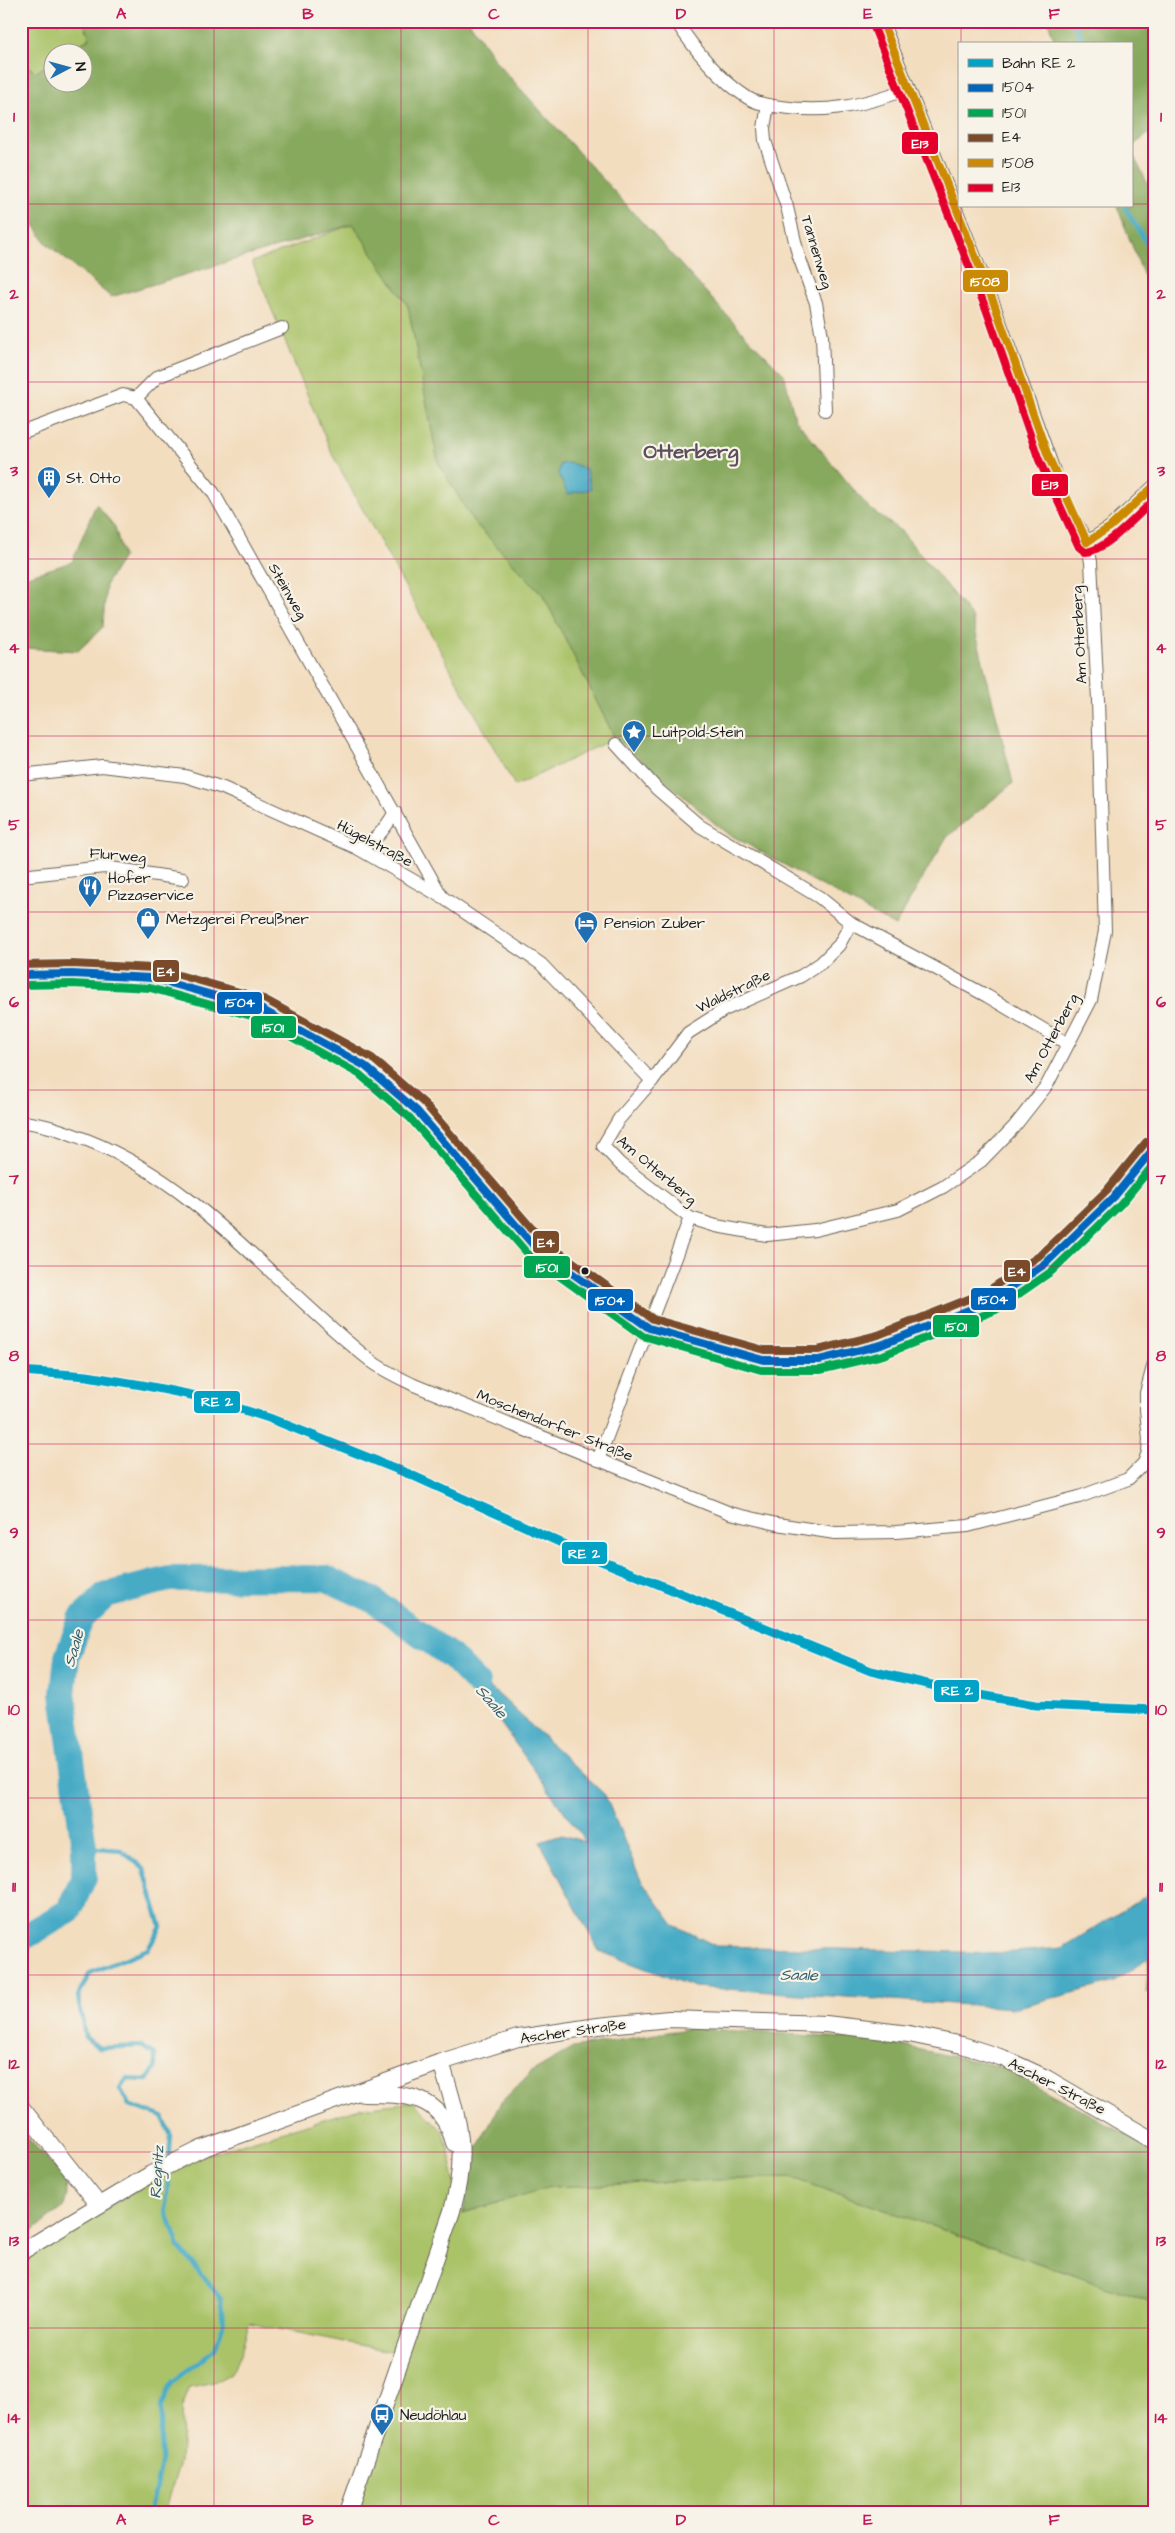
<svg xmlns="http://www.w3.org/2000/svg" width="1175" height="2533" viewBox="0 0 1175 2533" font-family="'Architects Daughter',sans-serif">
<rect width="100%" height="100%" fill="#f7f3e8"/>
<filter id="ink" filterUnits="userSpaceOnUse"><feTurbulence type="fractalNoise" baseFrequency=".02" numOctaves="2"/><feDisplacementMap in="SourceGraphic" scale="10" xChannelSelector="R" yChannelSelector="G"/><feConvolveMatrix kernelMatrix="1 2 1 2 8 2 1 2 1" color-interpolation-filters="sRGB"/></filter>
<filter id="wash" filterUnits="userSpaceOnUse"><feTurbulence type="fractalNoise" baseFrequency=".0096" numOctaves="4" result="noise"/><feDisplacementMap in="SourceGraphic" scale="20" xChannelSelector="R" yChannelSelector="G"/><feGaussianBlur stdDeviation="1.12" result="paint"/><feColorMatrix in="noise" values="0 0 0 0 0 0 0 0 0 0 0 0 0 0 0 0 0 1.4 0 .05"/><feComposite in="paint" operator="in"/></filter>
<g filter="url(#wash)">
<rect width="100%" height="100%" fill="#f3ddbf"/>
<!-- green -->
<g fill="#aac369" stroke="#637042">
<path d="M21,21H57L58,24L61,21H83L90,38L67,52H52V62L35,73L21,57Z"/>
<path d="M353,224L408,306L438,462L473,521L543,595L615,738L515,786L332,454L252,262Z"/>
<path d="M414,2102L444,2132L463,2213L550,2187L790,2177L1154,2303V2512H346L400,2353L249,2323C235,2368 243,2378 189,2387L183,2402L180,2462L164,2512H21V2256L195,2158L360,2108Z"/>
</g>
<!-- forest -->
<g fill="#87a95d" stroke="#52623c">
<path d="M83,21H469L497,63L743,333L784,374L795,419L869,508L902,532L972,617L1013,783L946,838L895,926L725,832L615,738L543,595L473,521L438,462L408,306L353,224L111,297L46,243L21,205V57L35,73L52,62V82H82V52H67L90,38Z"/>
<path d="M1048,21H1148L1154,52V130L1131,147V44H1056Z"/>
<path d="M1131,151L1154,196V303L1117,206H1131Z"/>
<path d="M96,504L115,527L123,557L106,584L103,627L78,651L21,648V578L72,562Z"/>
<path d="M1154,1908V1987L1146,1993Z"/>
<path d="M692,2028L874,2040L998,2066L1112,2126L1154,2153V2303L790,2177L550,2187L463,2213L473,2156L501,2102L531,2072L573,2048Z"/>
<path d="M21,2131L66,2179L67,2195L64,2206L21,2241Z"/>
</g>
<!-- water -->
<g fill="#47abc6" stroke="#326471">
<path d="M571,463L586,469L591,489L568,494L558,474L560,464Z"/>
<path d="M453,1657L498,1694L605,1795L640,1878L674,1925L716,1946L1003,1953L1062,1948L1154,1891V1953L1115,1982L1014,2008L694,1987L599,1951L540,1842L562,1835L586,1842Z"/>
</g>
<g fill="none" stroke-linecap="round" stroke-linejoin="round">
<!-- stream -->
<g stroke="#47abc6" stroke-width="4.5">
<path d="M1073,21L1084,44"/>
<path d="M1124,206L1154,255"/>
<path d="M84,1847L121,1850L144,1869L161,1927L148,1949L90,1973L78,1996L85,2037L99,2048L141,2046L155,2054V2069L147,2080L127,2079L120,2088L129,2105L163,2117L171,2136L169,2161"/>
<path d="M88,2512H101"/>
<path d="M150,2512L161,2465V2408L172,2382L215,2349L223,2325L221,2299L179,2247L166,2210L169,2168"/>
</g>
<!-- river -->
<path stroke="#47abc6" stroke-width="26" d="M21,1939L69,1911L84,1877V1847L63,1694L67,1657L81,1619L106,1595L169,1579L325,1578L373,1600L452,1657L477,1683"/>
</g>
</g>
<g filter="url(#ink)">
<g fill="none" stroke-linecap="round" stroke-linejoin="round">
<!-- minor casing -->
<g stroke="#676055" stroke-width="14">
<g id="minor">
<path d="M676,21C693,48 721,81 748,98C758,104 771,106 781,107C828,114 863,105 908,89"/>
<path d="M768,105L764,128L765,141L787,207L798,254L816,303L822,336L825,410"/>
<path d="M136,398L157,377L282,328"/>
<path d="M21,433L123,395L136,398L213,492L442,897"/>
<path d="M1087,542L1110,527L1154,486"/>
<path d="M616,744L657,789L700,826L819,897L851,923L987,996L1068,1044"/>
<path d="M21,775L102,766L185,776L223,788L357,848L442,897L541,964L652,1081"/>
<path d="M357,848C375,844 386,827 395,812"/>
<path d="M21,876L104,867L183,879"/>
<path d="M851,923L839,945L821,963L801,976L724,1010L688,1033L652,1081L619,1119L603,1146L620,1164L690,1218L716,1226L767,1235L815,1230L898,1210L943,1187L981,1161L1014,1127L1047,1085L1091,1000L1105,931L1098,700L1091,562L1087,542L1073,516L1058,482L994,305L882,21"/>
<path d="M21,1122C43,1123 66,1132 87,1140C202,1185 276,1287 371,1361C384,1371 400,1378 414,1385L730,1513L777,1524L835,1533L896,1532L968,1526L1079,1497L1128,1479L1144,1463L1148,1452L1149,1439L1146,1410V1393L1154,1363"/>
<path d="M598,1460L690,1218"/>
</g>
</g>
<!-- tertiary casing -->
<g stroke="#676055" stroke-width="18">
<g id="tertiary">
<path d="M363,2094C407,2094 441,2094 454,2143"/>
<path d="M21,2107L99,2205"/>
<path d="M21,2252L151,2174L201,2149L441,2062L518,2038L598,2026L669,2019L826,2024L909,2034L962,2045L1003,2058L1046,2078L1154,2141"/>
<path d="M348,2512L452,2211C469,2149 459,2122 441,2062"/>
</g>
</g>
<!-- secondary casing -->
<g stroke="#676055" stroke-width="21">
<path id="secondary" d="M21,975L72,974L152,978L259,1008L365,1066L417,1111L534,1246L649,1328L763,1360H819L881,1345L991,1301L1045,1264L1114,1197L1154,1148"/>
</g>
<!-- minor -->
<use href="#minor" stroke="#fff" stroke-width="12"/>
<!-- tertiary -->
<use href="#tertiary" stroke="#fff" stroke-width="16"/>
<!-- secondary -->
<use href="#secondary" stroke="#fff" stroke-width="19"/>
<!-- bus-1 casing -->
<g stroke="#f7f3e8" stroke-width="11">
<path id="bus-1" d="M21,975L72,974L152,978L259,1008L365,1066L417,1111L534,1246L649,1328L763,1360H819L881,1345L991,1301L1045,1264L1114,1197L1154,1148"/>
</g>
<!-- bus-2 casing -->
<g stroke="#f7f3e8" stroke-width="11">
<path id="bus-2" d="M21,985L72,984L150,988L255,1017L359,1074L410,1118L527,1253L643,1336L761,1370H820L883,1355L996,1310L1052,1271L1121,1204L1154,1164"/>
</g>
<!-- bus-3 casing -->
<g stroke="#f7f3e8" stroke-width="11">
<path id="bus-3" d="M21,965L72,964L154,968L264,999L372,1058L425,1104L541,1239L653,1319L764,1350H818L878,1335L986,1292L1039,1256L1107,1190L1146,1142"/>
</g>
<!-- bus-4 casing -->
<g stroke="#f7f3e8" stroke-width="11">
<g id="bus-4">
<path d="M882,21L995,306L1048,456L1087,542"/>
<path d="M1087,542L1110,527L1154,486"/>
</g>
</g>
<!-- bus-5 casing -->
<g stroke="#f7f3e8" stroke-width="11">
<path id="bus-5" d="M873,25L986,309L1039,460L1079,547L1085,552C1105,552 1139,513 1154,500"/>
</g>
<!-- bus-1 -->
<use href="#bus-1" stroke="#0065bd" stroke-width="8"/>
<!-- bus-2 -->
<use href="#bus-2" stroke="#00a651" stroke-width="8"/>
<!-- bus-3 -->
<use href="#bus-3" stroke="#7a4b2a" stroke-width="8"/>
<!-- bus-4 -->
<use href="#bus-4" stroke="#cb8a06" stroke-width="8"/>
<!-- bus-5 -->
<use href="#bus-5" stroke="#e4002b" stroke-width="8"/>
<!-- rail-1 casing -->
<g stroke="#f7f3e8" stroke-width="12">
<path id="rail-1" d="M21,1371L87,1376L142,1385L206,1398L269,1418L409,1474L599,1560L871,1671L953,1690L1036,1705L1154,1710"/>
</g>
<!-- rail-1 -->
<use href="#rail-1" stroke="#01a2c5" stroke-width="9"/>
</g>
</g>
<!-- grid -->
<path fill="none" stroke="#c2185b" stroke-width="1" stroke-opacity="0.55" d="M214,21V2512M401,21V2512M588,21V2512M774,21V2512M961,21V44M21,204H959M1131,204H1154M961,206V2512M21,382H1154M21,559H1154M21,736H1154M21,912H1154M21,1090H1154M21,1266H1154M21,1444H1154M21,1620H1154M21,1798H1154M21,1975H1154M21,2152H1154M21,2328H1154"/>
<!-- icons -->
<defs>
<g id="building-pin" transform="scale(1.25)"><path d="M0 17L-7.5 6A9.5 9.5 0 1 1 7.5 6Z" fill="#1f6fb2" stroke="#f7f3e8"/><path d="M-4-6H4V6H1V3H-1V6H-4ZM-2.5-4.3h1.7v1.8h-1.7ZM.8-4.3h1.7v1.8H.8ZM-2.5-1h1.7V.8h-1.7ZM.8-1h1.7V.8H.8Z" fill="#fff"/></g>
<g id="sight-pin" transform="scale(1.25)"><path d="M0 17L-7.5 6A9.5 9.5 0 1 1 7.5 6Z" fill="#1f6fb2" stroke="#f7f3e8"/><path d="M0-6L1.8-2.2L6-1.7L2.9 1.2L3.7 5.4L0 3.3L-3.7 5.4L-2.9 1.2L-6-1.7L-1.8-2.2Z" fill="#fff"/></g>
<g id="restaurant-pin" transform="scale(1.25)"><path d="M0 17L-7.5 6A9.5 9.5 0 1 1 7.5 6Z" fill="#1f6fb2" stroke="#f7f3e8"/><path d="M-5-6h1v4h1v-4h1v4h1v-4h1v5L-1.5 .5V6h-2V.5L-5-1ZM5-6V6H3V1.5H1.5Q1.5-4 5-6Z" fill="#fff"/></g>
<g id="shop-pin" transform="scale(1.25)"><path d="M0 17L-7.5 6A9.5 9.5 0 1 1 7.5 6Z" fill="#1f6fb2" stroke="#f7f3e8"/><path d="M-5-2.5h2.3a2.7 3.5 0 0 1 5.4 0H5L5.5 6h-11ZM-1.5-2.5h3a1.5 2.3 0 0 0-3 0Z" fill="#fff"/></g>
<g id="hotel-pin" transform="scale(1.25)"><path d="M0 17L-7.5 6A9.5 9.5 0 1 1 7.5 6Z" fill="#1f6fb2" stroke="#f7f3e8"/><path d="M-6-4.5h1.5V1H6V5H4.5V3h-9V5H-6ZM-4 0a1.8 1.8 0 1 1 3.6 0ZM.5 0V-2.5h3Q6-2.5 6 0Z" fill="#fff"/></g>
<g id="bus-pin" transform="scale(1.25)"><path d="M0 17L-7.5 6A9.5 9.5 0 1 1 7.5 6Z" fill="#1f6fb2" stroke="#f7f3e8"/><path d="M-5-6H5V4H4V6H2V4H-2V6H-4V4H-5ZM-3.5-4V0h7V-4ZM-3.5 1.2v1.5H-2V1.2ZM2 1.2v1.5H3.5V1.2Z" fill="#fff"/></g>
</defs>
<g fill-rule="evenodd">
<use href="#building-pin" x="49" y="478"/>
<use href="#sight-pin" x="634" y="732"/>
<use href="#restaurant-pin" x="90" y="887"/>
<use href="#shop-pin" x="148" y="919"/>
<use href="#hotel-pin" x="586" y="923"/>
<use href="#bus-pin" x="382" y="2415"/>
</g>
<!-- markers -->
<circle fill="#1c1c1c" stroke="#f7f3e8" stroke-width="2" cx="585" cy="1271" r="4.5"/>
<g text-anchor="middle" stroke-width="4.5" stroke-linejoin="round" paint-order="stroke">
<!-- street labels -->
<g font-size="15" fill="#1c1c1c" stroke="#f7f3e8">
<text transform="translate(817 252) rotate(73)" y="5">Tannenweg</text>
<text transform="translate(288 591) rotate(60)" y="5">Steinweg</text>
<text transform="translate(1079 635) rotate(-93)" y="5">Am Otterberg</text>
<text transform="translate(375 843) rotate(28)" y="5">Hügelstraße</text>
<text transform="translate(118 855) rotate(5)" y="5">Flurweg</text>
<text transform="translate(733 991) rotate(-26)" y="5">Waldstraße</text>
<text transform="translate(1051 1038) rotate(-62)" y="5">Am Otterberg</text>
<text transform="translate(657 1170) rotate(40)" y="5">Am Otterberg</text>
<text transform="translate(555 1425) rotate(22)" y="5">Moschendorfer Straße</text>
<text transform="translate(573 2031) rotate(-8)" y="5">Ascher Straße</text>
<text transform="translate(1057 2086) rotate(27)" y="5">Ascher Straße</text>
</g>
<!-- poi labels -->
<g font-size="15" fill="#1c1c1c" stroke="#f7f3e8" text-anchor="start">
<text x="66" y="483">St. Otto</text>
<text x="652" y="737">Luitpold-Stein</text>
<text x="108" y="883">Hofer<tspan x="108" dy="17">Pizzaservice</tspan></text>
<text x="166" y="924">Metzgerei Preußner</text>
<text x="604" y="928">Pension Zuber</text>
<text x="400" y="2420">Neudöhlau</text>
</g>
<!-- water labels -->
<g font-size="16" font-style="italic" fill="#2f5c68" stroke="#f7f3e8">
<text transform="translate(73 1648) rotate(-74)" y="6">Saale</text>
<text transform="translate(492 1701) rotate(49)" y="6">Saale</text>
<text transform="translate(799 1974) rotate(1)" y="6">Saale</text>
<text transform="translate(156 2172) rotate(-87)" y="6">Regnitz</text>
</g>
<!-- district labels -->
<g font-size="20" font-weight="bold" fill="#5d4e5d" stroke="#f7f3e8">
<text x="691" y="458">Otterberg</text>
</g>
</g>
<g stroke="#f7f3e8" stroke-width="2">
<rect x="901" y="131" width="38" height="24" rx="5" fill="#e4002b"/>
<rect x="962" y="269" width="47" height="24" rx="5" fill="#cb8a06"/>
<rect x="1031" y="473" width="38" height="24" rx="5" fill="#e4002b"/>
<rect x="152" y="959" width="28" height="24" rx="5" fill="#7a4b2a"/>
<rect x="216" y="991" width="47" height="24" rx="5" fill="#0065bd"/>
<rect x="250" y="1015" width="47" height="24" rx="5" fill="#00a651"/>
<rect x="532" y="1230" width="28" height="24" rx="5" fill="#7a4b2a"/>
<rect x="523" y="1255" width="48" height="24" rx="5" fill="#00a651"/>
<rect x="1003" y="1259" width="28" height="24" rx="5" fill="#7a4b2a"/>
<rect x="970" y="1287" width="47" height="24" rx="5" fill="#0065bd"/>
<rect x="587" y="1288" width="47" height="24" rx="5" fill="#0065bd"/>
<rect x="932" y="1314" width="48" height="24" rx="5" fill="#00a651"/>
<rect x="193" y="1390" width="48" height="24" rx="5" fill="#01a2c5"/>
<rect x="561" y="1541" width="47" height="24" rx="5" fill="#01a2c5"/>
<rect x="933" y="1679" width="47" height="24" rx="5" fill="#01a2c5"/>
</g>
<g font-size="14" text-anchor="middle" font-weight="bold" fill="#fff">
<text x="920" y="148">E13</text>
<text x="985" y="286">1508</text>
<text x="1050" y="489">E13</text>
<text x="166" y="976">E4</text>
<text x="240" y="1007">1504</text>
<text x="273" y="1032">1501</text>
<text x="546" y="1247">E4</text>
<text x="547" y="1272">1501</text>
<text x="1017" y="1276">E4</text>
<text x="993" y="1304">1504</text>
<text x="610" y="1305">1504</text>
<text x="956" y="1331">1501</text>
<text x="217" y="1406">RE 2</text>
<text x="584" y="1558">RE 2</text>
<text x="957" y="1695">RE 2</text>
</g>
<!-- margin -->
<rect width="1175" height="2533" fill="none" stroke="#f7f3e8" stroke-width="55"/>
<!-- legend -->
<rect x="958" y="42" width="175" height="165" fill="#f7f3e8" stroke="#9f9d96"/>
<rect x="968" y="59" width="25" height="8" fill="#01a2c5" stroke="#9f9d96"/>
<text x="1002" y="68" font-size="15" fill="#1c1c1c">Bahn RE 2</text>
<rect x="968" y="84" width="25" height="8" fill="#0065bd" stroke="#9f9d96"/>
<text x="1002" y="92" font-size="15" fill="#1c1c1c">1504</text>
<rect x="968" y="109" width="25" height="8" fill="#00a651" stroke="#9f9d96"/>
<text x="1002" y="118" font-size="15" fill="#1c1c1c">1501</text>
<rect x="968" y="134" width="25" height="8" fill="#7a4b2a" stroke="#9f9d96"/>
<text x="1002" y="142" font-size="15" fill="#1c1c1c">E4</text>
<rect x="968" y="159" width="25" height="8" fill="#cb8a06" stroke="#9f9d96"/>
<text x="1002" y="168" font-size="15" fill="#1c1c1c">1508</text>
<rect x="968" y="184" width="25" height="8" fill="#e4002b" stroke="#9f9d96"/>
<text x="1002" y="192" font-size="15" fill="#1c1c1c">E13</text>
<!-- north arrow -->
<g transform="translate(68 68) rotate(84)"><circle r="24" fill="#f7f3e8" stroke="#9f9d96"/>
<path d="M0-4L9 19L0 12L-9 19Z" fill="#1f6fb2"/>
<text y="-8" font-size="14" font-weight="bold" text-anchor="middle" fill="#1c1c1c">N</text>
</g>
<rect x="28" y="28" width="1120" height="2478" fill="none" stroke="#c2185b" stroke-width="2"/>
<g font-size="16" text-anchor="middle" font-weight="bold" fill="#c2185b">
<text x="121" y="19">A</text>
<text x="308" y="19">B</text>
<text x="494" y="19">C</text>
<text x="681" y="19">D</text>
<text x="868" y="19">E</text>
<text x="1054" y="19">F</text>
<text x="14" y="122">1</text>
<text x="1161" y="122">1</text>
<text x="14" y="299">2</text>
<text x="1161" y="299">2</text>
<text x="14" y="476">3</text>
<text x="1161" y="476">3</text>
<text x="14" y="653">4</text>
<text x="1161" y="653">4</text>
<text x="14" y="830">5</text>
<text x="1161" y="830">5</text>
<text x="14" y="1007">6</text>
<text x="1161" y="1007">6</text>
<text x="14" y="1184">7</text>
<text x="1161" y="1184">7</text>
<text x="14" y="1361">8</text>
<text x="1161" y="1361">8</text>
<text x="14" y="1538">9</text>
<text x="1161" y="1538">9</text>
<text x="14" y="1715">10</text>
<text x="1161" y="1715">10</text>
<text x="14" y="1892">11</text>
<text x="1161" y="1892">11</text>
<text x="14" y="2069">12</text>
<text x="1161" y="2069">12</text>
<text x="14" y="2246">13</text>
<text x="1161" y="2246">13</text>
<text x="14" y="2423">14</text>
<text x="1161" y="2423">14</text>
<text x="121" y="2525">A</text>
<text x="308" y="2525">B</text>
<text x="494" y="2525">C</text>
<text x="681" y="2525">D</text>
<text x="868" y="2525">E</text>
<text x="1054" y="2525">F</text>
</g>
</svg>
